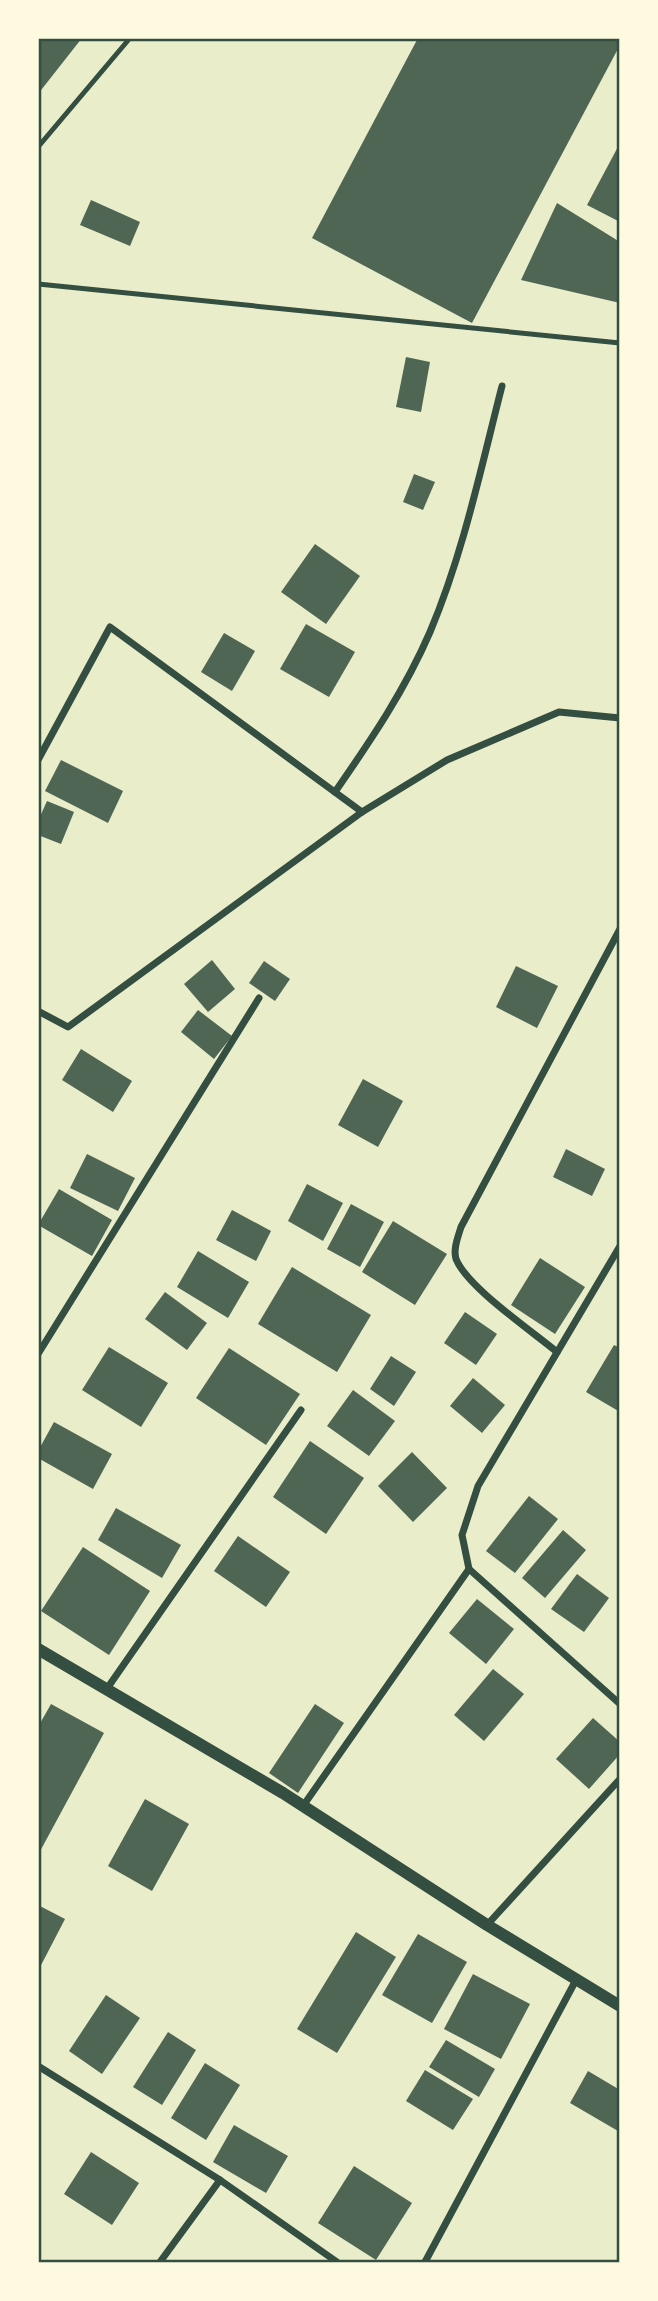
<svg xmlns="http://www.w3.org/2000/svg" width="658" height="2301" viewBox="0 0 658 2301" font-family="Cabin,sans-serif">
<rect width="100%" height="100%" fill="#e9edc9"/>
<!-- building -->
<g fill="#4f6655">
<path d="M38,38H82L38,94Z"/>
<path d="M418,38H620V45L472,323L312,238Z"/>
<path d="M620,143V222L587,205Z"/>
<path d="M91,200L140,222L130,246L80,225Z"/>
<path d="M557,203L620,242V303L521,280Z"/>
<path d="M406,357L430,362L421,412L396,407Z"/>
<path d="M414,474L435,482L423,510L403,502Z"/>
<path d="M315,544L360,576L326,624L281,592Z"/>
<path d="M306,624L355,652L329,697L280,669Z"/>
<path d="M224,633L255,651L232,691L201,672Z"/>
<path d="M61,760L123,791L108,823L45,791Z"/>
<path d="M47,801L74,812L61,844L38,835V821Z"/>
<path d="M212,960L235,989L208,1012L184,984Z"/>
<path d="M264,961L290,979L275,1001L249,983Z"/>
<path d="M516,966L558,986L537,1028L496,1007Z"/>
<path d="M198,1010L232,1036L214,1059L181,1032Z"/>
<path d="M81,1049L132,1081L113,1112L62,1080Z"/>
<path d="M363,1079L403,1101L378,1147L338,1125Z"/>
<path d="M566,1149L605,1169L592,1196L553,1177Z"/>
<path d="M87,1154L135,1178L118,1211L70,1188Z"/>
<path d="M307,1184L343,1203L323,1241L288,1221Z"/>
<path d="M59,1189L112,1220L92,1256L38,1225Z"/>
<path d="M351,1204L384,1222L360,1267L327,1249Z"/>
<path d="M232,1210L271,1231L256,1261L216,1240Z"/>
<path d="M393,1221L447,1254L415,1305L362,1272Z"/>
<path d="M198,1251L249,1282L228,1318L177,1287Z"/>
<path d="M540,1258L585,1287L555,1334L511,1305Z"/>
<path d="M292,1267L371,1315L337,1372L258,1324Z"/>
<path d="M165,1292L207,1323L187,1350L145,1319Z"/>
<path d="M465,1312L497,1334L476,1365L444,1343Z"/>
<path d="M614,1345L620,1348V1412L586,1392Z"/>
<path d="M109,1347L168,1383L141,1427L82,1390Z"/>
<path d="M229,1348L300,1394L266,1445L196,1398Z"/>
<path d="M391,1356L416,1372L394,1406L370,1389Z"/>
<path d="M473,1378L505,1405L482,1433L450,1406Z"/>
<path d="M353,1390L395,1421L369,1456L327,1426Z"/>
<path d="M54,1422L112,1454L93,1489L38,1458V1451Z"/>
<path d="M310,1441L364,1478L326,1534L273,1497Z"/>
<path d="M412,1452L447,1488L413,1522L378,1486Z"/>
<path d="M529,1496L558,1519L515,1573L486,1551Z"/>
<path d="M116,1508L181,1545L162,1578L98,1540Z"/>
<path d="M563,1530L586,1550L545,1598L522,1578Z"/>
<path d="M238,1536L290,1572L266,1607L214,1571Z"/>
<path d="M83,1547L150,1591L109,1655L41,1611Z"/>
<path d="M577,1574L609,1598L584,1632L551,1609Z"/>
<path d="M477,1599L514,1629L486,1664L449,1633Z"/>
<path d="M493,1669L524,1694L484,1741L454,1715Z"/>
<path d="M51,1704L104,1733L38,1855V1727Z"/>
<path d="M315,1704L344,1723L298,1793L269,1773Z"/>
<path d="M593,1718L620,1742V1754L589,1789L556,1759Z"/>
<path d="M145,1799L189,1824L152,1891L108,1866Z"/>
<path d="M38,1905L65,1919L38,1971Z"/>
<path d="M356,1932L396,1957L337,2053L297,2029Z"/>
<path d="M418,1934L467,1962L432,2023L382,1995Z"/>
<path d="M473,1974L530,2004L501,2059L444,2029Z"/>
<path d="M106,1995L140,2018L102,2074L69,2051Z"/>
<path d="M168,2032L196,2050L162,2105L133,2087Z"/>
<path d="M446,2040L495,2069L479,2097L429,2067Z"/>
<path d="M205,2063L240,2085L206,2140L171,2118Z"/>
<path d="M425,2070L473,2099L453,2130L406,2101Z"/>
<path d="M588,2071L620,2090L618,2131L570,2103Z"/>
<path d="M234,2125L288,2156L266,2193L213,2162Z"/>
<path d="M91,2152L139,2183L112,2225L64,2194Z"/>
<path d="M354,2166L412,2203L376,2260L318,2223Z"/>
</g>
<g fill="none" stroke-linecap="round" stroke-linejoin="round">
<!-- service -->
<g stroke="#344e41" stroke-width="5">
<path d="M38,147L130,38"/>
<path d="M38,284L620,343"/>
</g>
<!-- minor -->
<g stroke="#344e41" stroke-width="7">
<path d="M38,760L110,627L362,812"/>
<path d="M335,792C371,740 405,690 430,632C463,554 481,468 502,386"/>
<path d="M38,1011L68,1027L362,812L447,760L559,712L620,718"/>
<path d="M557,1352C532,1331 467,1287 456,1259C453,1249 458,1237 461,1227L620,929"/>
<path d="M38,1354L259,998"/>
<path d="M469,1569L620,1704"/>
<path d="M106,1690L301,1410"/>
<path d="M303,1806L469,1569L462,1535L478,1486L620,1246"/>
<path d="M487,1925L620,1779"/>
<path d="M38,2066L220,2180L337,2262"/>
<path d="M160,2262L220,2180"/>
<path d="M425,2262L576,1980"/>
</g>
<!-- tertiary -->
<path stroke="#344e41" stroke-width="12" d="M38,1649L283,1793L487,1925L620,2006"/>
</g>
<!-- border -->
<rect width="658" height="2301" fill="none" stroke="#fefae0" stroke-width="80"/>
<rect x="40" y="40" width="578" height="2221" fill="none" stroke="#344e41" stroke-width="2.5"/>
</svg>
